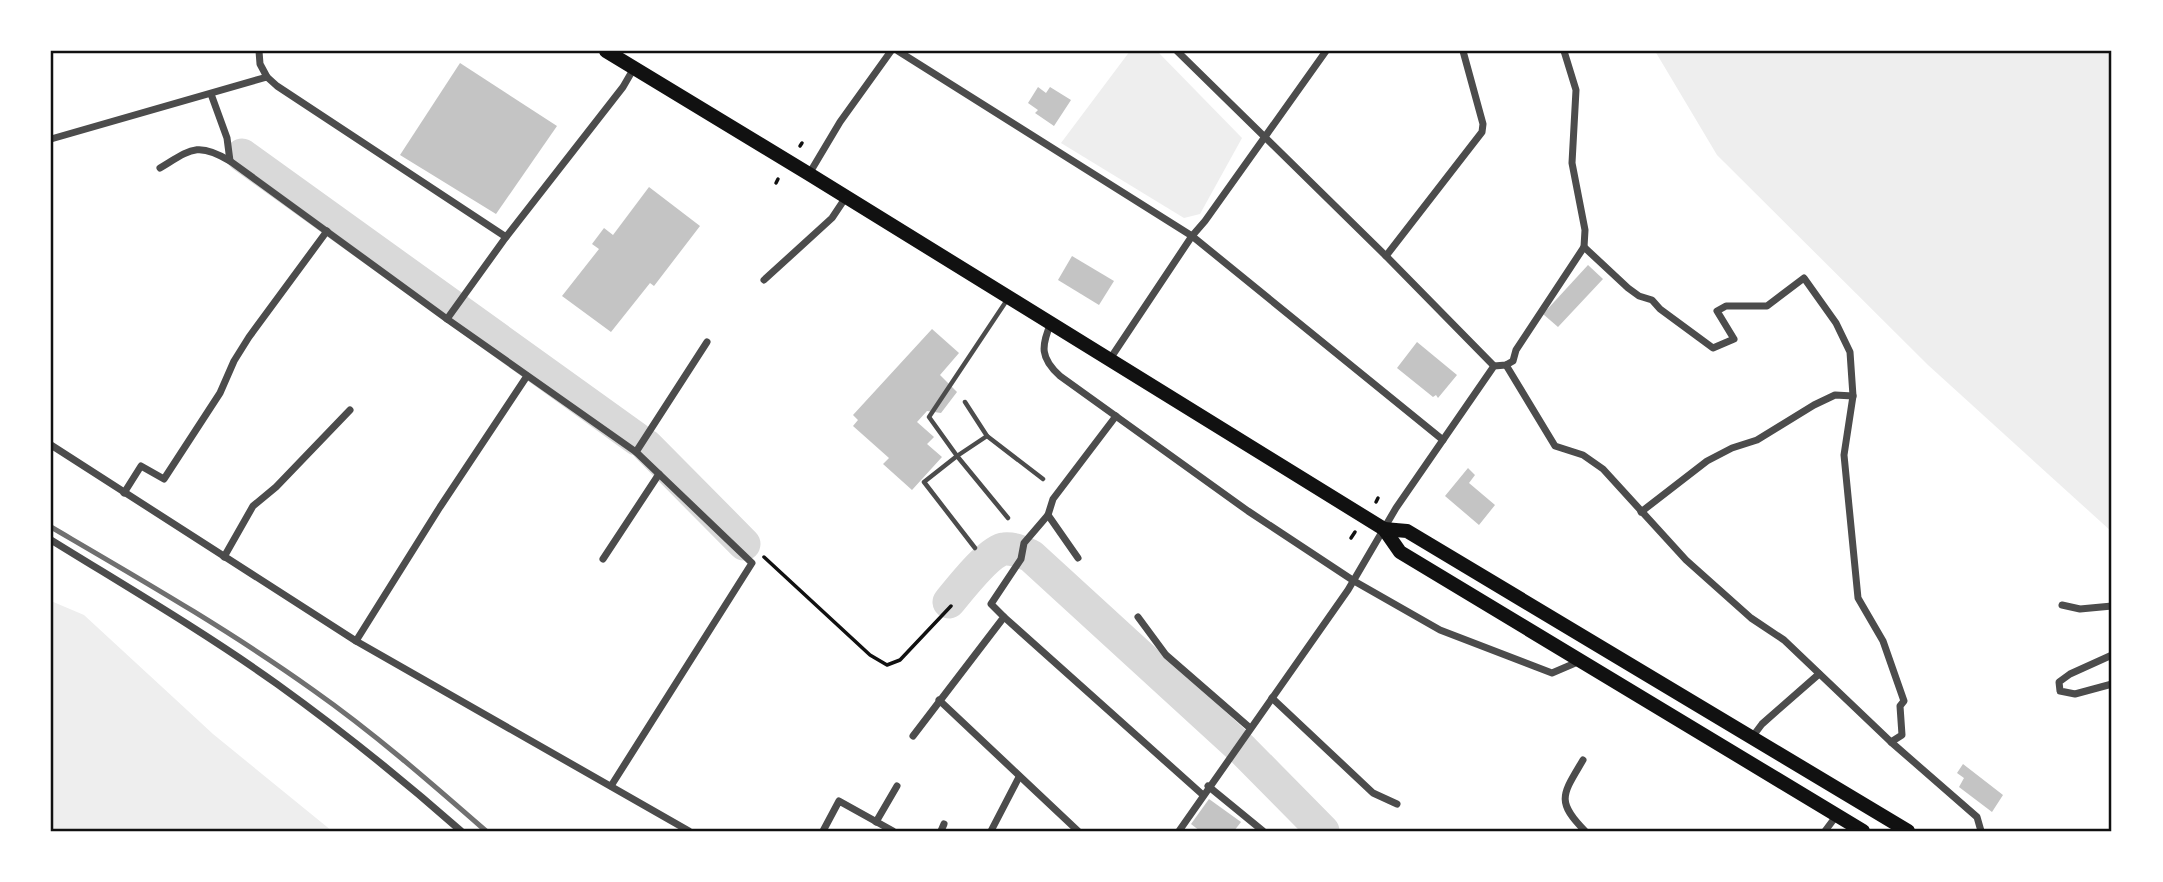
<svg xmlns="http://www.w3.org/2000/svg" width="2163" height="882" viewBox="0 0 2163 882" font-family="'IBM Plex Sans',sans-serif">
<rect width="100%" height="100%" fill="#fff"/>
<!-- green -->
<g fill="#eee">
<path d="M1130,51H1157L1242,138L1200,214L1184,218L1061,143Z"/>
<path d="M1655,51H2112V532L1928,365L1717,155Z"/>
<path d="M51,601L84,615L213,734L332,831H51Z"/>
</g>
<g fill="none" stroke-linecap="round" stroke-linejoin="round">
<!-- river -->
<g stroke="#d9d9d9" stroke-width="33">
<path d="M242,155L637,439"/>
<path d="M647,446L744,544"/>
<path d="M949,602C959,590 990,550 1004,549C1014,548 1022,552 1031,556L1243,750L1323,831"/>
</g>
</g>
<!-- building -->
<g fill="#c4c4c4">
<path d="M460,63L557,126L496,214L400,155Z"/>
<path d="M1038,87L1046,93L1050,87L1071,100L1054,126L1035,113L1038,110L1028,103Z"/>
<path d="M649,187L700,226L654,286L650,283L611,332L562,296L599,249L592,244L604,228L613,235Z"/>
<path d="M1072,256L1114,281L1099,305L1058,280Z"/>
<path d="M1588,265L1603,279L1558,327L1543,314Z"/>
<path d="M932,329L959,353L940,375L957,392L941,413L927,411L917,422L934,437L927,444L942,457L912,490L883,464L889,458L853,426L858,420L853,415Z"/>
<path d="M1417,342L1457,375L1438,398L1436,395L1433,397L1397,368Z"/>
<path d="M1468,468L1475,475L1469,483L1495,505L1479,525L1445,496Z"/>
<path d="M1963,764L2003,795L1992,812L1959,787L1964,778L1957,773Z"/>
<path d="M1209,799L1241,822L1234,831H1200L1191,824Z"/>
</g>
<g fill="none" stroke-linecap="round" stroke-linejoin="round">
<!-- path -->
<g stroke="#111" stroke-width="3.5">
<path d="M800,146L802,143"/>
<path d="M776,183L778,179"/>
<path d="M1376,502L1378,498"/>
<path d="M1351,538L1355,532"/>
<path d="M764,557L870,655L887,665L900,660L951,606"/>
</g>
<!-- service -->
<g stroke="#4c4c4c" stroke-width="4.5">
<path d="M1007,300L929,417L957,456L1008,518"/>
<path d="M965,402L987,436L1043,479"/>
<path d="M975,548L924,482L957,456L987,436"/>
</g>
<!-- minor -->
<g stroke="#4c4c4c" stroke-width="7">
<path d="M259,51L260,64L267,77"/>
<path d="M898,51L1192,236L1443,440"/>
<path d="M1177,51L1386,256L1494,366"/>
<path d="M211,94L227,138L230,161L447,319L636,452L752,563L611,786"/>
<path d="M51,139L267,77L277,86L506,237"/>
<path d="M160,168C190,150 197,141 230,161"/>
<path d="M809,174L840,122L891,51"/>
<path d="M1584,247L1628,288L1639,296L1652,300L1660,309L1713,348L1734,339L1717,311L1726,306H1767L1804,278L1836,323L1850,352L1853,396L1844,455L1858,598L1883,641L1904,701L1900,706L1902,735L1891,742"/>
<path d="M1386,256L1482,132L1483,124L1463,51"/>
<path d="M764,280L832,218L846,197"/>
<path d="M447,319L506,237L623,87L634,68"/>
<path d="M1051,323C1041,346 1040,358 1060,376L1248,511L1354,581L1440,630L1552,673L1580,661"/>
<path d="M1110,359L1192,236L1205,221L1326,51"/>
<path d="M1506,365L1555,446L1583,455L1603,469L1686,560L1751,618L1784,640L1891,742L1977,817L1981,831"/>
<path d="M51,445L356,641L689,831"/>
<path d="M636,452L707,342"/>
<path d="M124,493L141,466L164,479L220,393L234,361L249,337L327,231"/>
<path d="M1641,512L1707,461L1732,448L1757,440L1814,405L1835,395L1853,396"/>
<path d="M1048,515L1078,558"/>
<path d="M51,540C127,587 204,632 277,684C341,730 402,779 461,831"/>
<path d="M224,557L253,506L276,487L350,410"/>
<path d="M603,559L659,474"/>
<path d="M2062,605L2080,609L2112,606"/>
<path d="M1004,617L1203,795"/>
<path d="M1138,617L1166,655L1250,728"/>
<path d="M356,641L440,507L527,376"/>
<path d="M2112,655L2070,674L2059,682L2060,691L2075,694L2112,684"/>
<path d="M1272,698L1373,793L1397,804"/>
<path d="M939,700L1078,831"/>
<path d="M913,736L1004,617L991,604L1021,559L1024,543L1048,515L1053,499L1116,416"/>
<path d="M1753,736L1762,724L1819,674"/>
<path d="M1583,760C1563,794 1555,801 1585,831"/>
<path d="M1208,786L1263,831"/>
<path d="M876,822L897,786"/>
<path d="M823,831L839,801L893,831"/>
<path d="M941,831L944,824"/>
<path d="M991,831L1019,777"/>
<path d="M1179,831L1348,590L1396,508L1494,366L1506,365L1513,361L1516,350L1584,247L1585,230L1572,163L1576,90L1564,51"/>
<path d="M1825,831L1837,815"/>
</g>
<!-- trunk -->
<g stroke="#111" stroke-width="14">
<path d="M606,51L809,174L1384,529L1400,552L1863,831"/>
<path d="M1384,529L1407,531L1908,831"/>
</g>
<!-- rail -->
<path stroke="#707070" stroke-width="5" d="M51,527C140,579 229,630 313,690C374,733 430,782 486,831"/>
</g>
<!-- border -->
<rect width="2163" height="882" fill="none" stroke="#ffffff" stroke-width="105"/>
<rect x="52" y="52" width="2058" height="778" fill="none" stroke="#111" stroke-width="2.5"/>
</svg>
